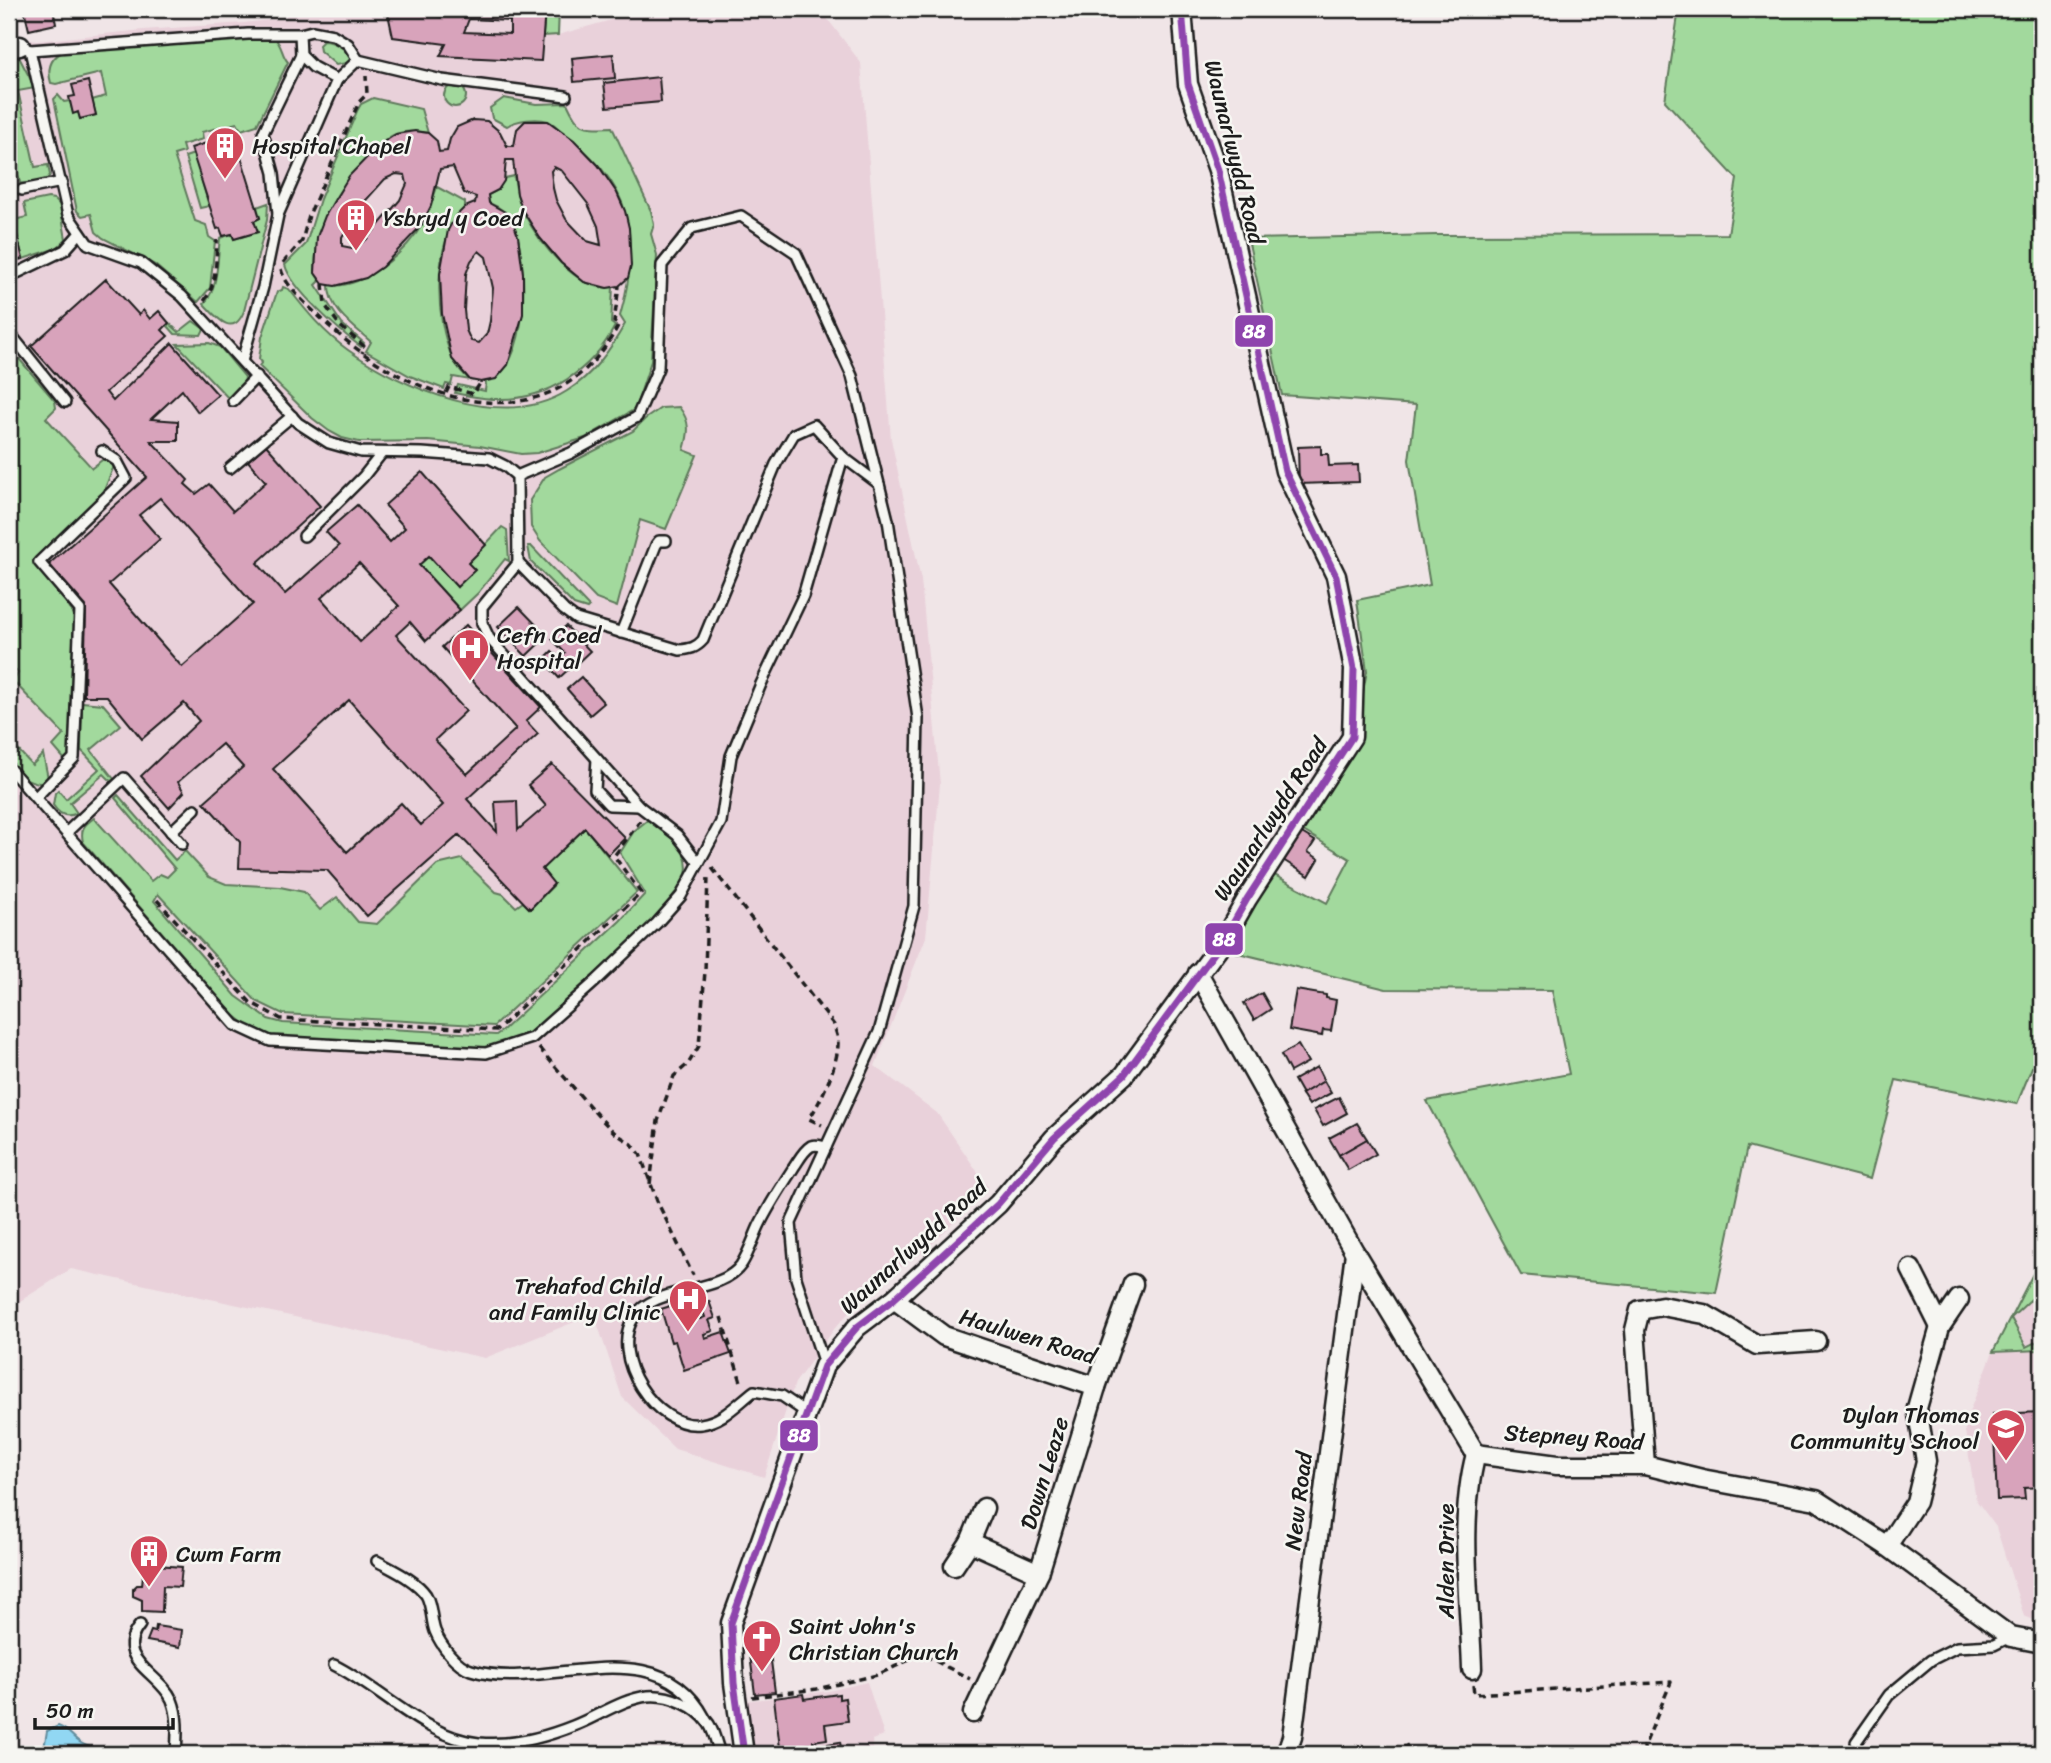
<svg xmlns="http://www.w3.org/2000/svg" width="2051" height="1763" viewBox="0 0 2051 1763" font-family="Sriracha,sans-serif">
<rect width="100%" height="100%" fill="#f0e5e7"/>
<filter id="ink" filterUnits="userSpaceOnUse"><feTurbulence type="fractalNoise" baseFrequency=".0143" numOctaves="2"/><feDisplacementMap in="SourceGraphic" scale="14" xChannelSelector="R" yChannelSelector="G"/><feConvolveMatrix kernelMatrix="1 2 1 2 8 2 1 2 1" color-interpolation-filters="sRGB"/></filter>
<g filter="url(#ink)">
<!-- built -->
<g fill="#e9d1da">
<path d="M286,9H559L558,35L650,9H820L861,63L891,439L921,580L940,784L926,937L875,1066L937,1113L988,1187L928,1248L872,1287L835,1328L795,1383L764,1477L675,1449L622,1397L594,1314L485,1358L71,1269L9,1308V58L19,57V37L36,41L143,30L244,23L286,18Z"/>
<path d="M2042,1256V1623L2024,1616L1996,1527L1976,1500L1964,1425L1993,1352Z"/>
<path d="M867,1682L884,1735L872,1740L874,1754H744L737,1702L829,1691Z"/>
</g>
<!-- green -->
<g fill="#a2d99d" stroke="#5f7a5c" stroke-width="2">
<path d="M545,9H559L558,35L543,36Z"/>
<path d="M1679,9H2042V1070L2032,1067L2017,1104L1896,1080L1870,1179L1747,1147L1716,1293L1521,1275L1427,1101L1569,1074L1552,990L1386,989L1222,949L1269,872L1327,903L1350,859L1300,829L1354,738L1367,671L1357,600L1430,585L1409,460L1416,405L1282,395L1248,239L1438,235L1728,234L1737,179L1665,101Z"/>
<path d="M258,38H274C283,45 281,55 288,62L257,125L241,130L237,123L202,132L203,139L182,145L184,152L174,155L195,221L206,225L209,237L215,241L210,288L198,302L155,265L103,238L96,232L91,214L82,216L77,211L54,99L58,95L64,102L70,101L73,113L78,112L80,119L96,115L92,100L106,96L101,73L56,84L51,83C47,69 50,58 63,52Z"/>
<path d="M323,41C334,41 350,50 351,62L336,65L320,51L319,45Z"/>
<path d="M19,57L35,88L18,91L35,167L48,165L50,175L47,179L33,184L20,183L16,165L10,166L9,159V58Z"/>
<circle cx="455" cy="96" r="11"/>
<path d="M373,98L421,109L428,133C418,132 406,130 396,134C385,138 375,149 367,158C335,190 314,227 315,273L320,281L316,285L342,324L364,343L361,347C340,331 292,290 285,265L306,244L320,199L357,111L361,104Z"/>
<path d="M504,98L536,104L567,103C579,130 584,128 612,127L651,211L654,224L651,234L657,255L651,361L635,409L585,438L537,453L521,454L480,446L428,441L359,442L342,438L329,431L312,418L259,366L262,362L259,359L262,337L277,292L282,290L283,287L289,289C306,311 324,333 348,350C402,388 503,432 567,391C593,375 610,350 625,324L620,316C630,282 634,249 626,215C618,181 588,151 561,131C558,128 553,123 548,121C537,117 516,120 507,126L492,118L490,108Z"/>
<path d="M194,154L209,206L200,208L185,157Z"/>
<path d="M514,176C516,189 518,202 524,213C538,241 578,294 613,287L611,323L615,326C592,370 549,400 498,399C484,399 469,396 455,393L458,385L485,391L486,381C531,371 529,257 513,224C508,213 500,207 489,203L488,195L498,190L505,178Z"/>
<path d="M437,187L465,202V207C432,238 434,320 453,359C457,367 463,374 470,380L453,377L451,385L446,384L444,389L410,376L366,351L371,342C355,327 328,309 329,285C363,290 407,251 423,223C429,211 433,199 437,187Z"/>
<path d="M48,198L54,199L60,205L66,239L57,248L23,259L16,230H9V221L27,217L24,203Z"/>
<path d="M268,203L267,220L244,311C233,339 216,317 204,304C219,287 217,260 220,238L232,234L234,239L257,232L254,221L260,218L257,207Z"/>
<path d="M193,321L204,329L201,335L175,334L167,325L169,323L179,332Z"/>
<path d="M209,343L220,347L245,377L244,384L230,400L177,344Z"/>
<path d="M9,347L55,401L56,408L46,418L92,468L102,460H108L114,466L103,493L33,560C50,580 69,599 76,624L69,756L65,760L53,746L64,734L13,681L18,673L9,662Z"/>
<path d="M679,407C691,422 689,433 684,450L697,455L666,529L640,520L617,607L596,599L540,541L531,527L530,500L545,477L559,469L633,431L645,419L661,408Z"/>
<path d="M502,527L507,530L509,561L505,559L478,593L460,610L419,565L429,556L457,587L468,563Z"/>
<path d="M528,546H531L589,607L587,609L574,605L531,562Z"/>
<path d="M82,702L103,704L121,725L91,750L114,779L111,781L104,774L70,803L77,813C67,818 59,815 53,805L55,793L58,790L66,799L99,769L81,750Z"/>
<path d="M9,740L32,765L43,754L49,783C33,785 12,775 9,758C8,752 9,745 9,740Z"/>
<path d="M118,795L175,860L185,851L209,877L226,884L280,887L304,892L320,910L337,897L358,922L377,924L437,865L462,859L496,892L503,894L516,907L523,902L530,909L554,885L542,869L585,828L637,892L494,1026L283,1014L256,1001L158,894L154,901L236,996L268,1019L283,1023L496,1035L503,1030L620,921L645,894L620,853L634,831L649,819C665,832 692,850 686,874C679,903 552,1021 523,1037C503,1047 482,1048 460,1048L272,1036L245,1024L234,1015L83,842C80,829 84,825 94,818L151,881L160,874L167,877L175,869L115,798Z"/>
<path d="M2042,1256V1289L2011,1318L2026,1347L2042,1339V1350L1993,1352Z"/>
</g>
<!-- water -->
<path fill="#91d7f3" stroke="#628c9d" stroke-width="2" d="M58,1726C71,1731 71,1737 81,1743C89,1748 100,1749 109,1754H43L47,1731Z"/>
<!-- building -->
<g fill="#d8a3bb" stroke="#1c1c1c" stroke-width="2" fill-rule="evenodd">
<path d="M24,9H53L56,24L29,30Z"/>
<path d="M387,9L442,17L445,11L443,9H545L541,61L440,56L446,44L393,37ZM469,19L510,21V34L464,32Z"/>
<path d="M613,54L615,78L574,82L572,58Z"/>
<path d="M659,77L661,102L607,107L604,83Z"/>
<path d="M88,81L96,115L80,119L78,112L73,114L69,97L75,96L72,85Z"/>
<path d="M473,120L487,121L500,132L507,146H514L517,129L525,121H548L574,140L598,165L617,193L625,211L629,228L631,266L628,278L619,286L607,288L584,282L561,263L540,238L523,211L517,194L513,160H506L504,181L498,190L488,195L489,203L505,212L513,222L518,236L523,273V314L508,365L496,379L481,382L470,380L452,359L442,314L440,274L448,230L455,217L465,207L475,203L476,197L464,193L453,167L440,169L431,206L421,226L382,267L366,278L335,286L323,284L315,273L317,237L325,216L349,176L378,146L396,134L415,131L428,133L437,141L439,152L447,151L450,139L457,127ZM554,167L562,171L588,204L598,226L601,245L587,241L566,219L556,200L553,188L551,171ZM396,174L405,175L407,184L400,200L366,240L352,248L342,246V237L358,209L385,179ZM479,251L486,257L493,288L490,321L487,334L479,343L471,341L466,330L464,310L466,274L471,261Z"/>
<path d="M234,134L260,218L254,221L258,232L234,239L232,234L223,236L220,228L217,229L191,148Z"/>
<path d="M17,235L23,259L9,262V236Z"/>
<path d="M106,279L139,315L143,310L150,319L159,311L169,323L162,330L168,336L106,392L113,401L172,343L218,395L198,412L182,390L151,419L178,421V441H151L188,480L185,484L196,494L209,484L233,511L266,482L248,461L266,445L320,506L257,563L285,594L339,546L326,532L357,505L390,542L405,528L385,505L422,472L486,545L468,563L475,570L457,587L429,556L419,565L460,610L426,641L410,622L396,635L466,711L435,740L467,774L516,729L442,647L466,625L541,707L526,721L538,734L467,799L497,832L495,802L517,801L518,830L546,806L528,785L552,764L625,838L608,855L585,828L542,869L554,884L530,909L459,835L367,916L327,870L239,868L240,842L204,802L243,767L222,744L178,782L184,792L169,808L141,776L199,721L184,703L142,739L107,696H84L86,606L49,564L147,477L31,346ZM160,498L253,604L182,667L109,584L160,539L139,515ZM359,563L399,606L360,642L321,598ZM349,700L443,805L421,825L401,803L347,852L273,769Z"/>
<path d="M1321,446V454H1328L1329,466L1358,465L1359,482L1299,484L1298,447Z"/>
<path d="M519,607L547,636L526,656L498,627Z"/>
<path d="M566,626L590,651L573,667L568,661L566,663L570,668L559,678L543,660L552,651L559,658L565,653L552,639Z"/>
<path d="M581,677L604,703L590,715L567,689Z"/>
<path d="M1300,832L1315,841L1308,852L1319,859L1309,876L1283,860Z"/>
<path d="M1296,990L1326,995V998L1336,1000L1331,1031L1323,1030L1322,1036L1289,1030Z"/>
<path d="M1262,993L1271,1009L1254,1020L1244,1003Z"/>
<path d="M1298,1045L1308,1062L1290,1072L1281,1055Z"/>
<path d="M1317,1067L1324,1081L1302,1094L1294,1080Z"/>
<path d="M1324,1081L1331,1093L1309,1105L1302,1094Z"/>
<path d="M1339,1097L1347,1113L1323,1126L1314,1110Z"/>
<path d="M1357,1123L1367,1139L1339,1155L1329,1138Z"/>
<path d="M1367,1139L1376,1154L1348,1170L1339,1155Z"/>
<path d="M693,1299L700,1319L705,1317L700,1303L709,1301L715,1318L709,1320L713,1331L704,1334L705,1338L723,1332L731,1354L684,1370L675,1341L671,1342L661,1309Z"/>
<path d="M2042,1412V1548L2039,1487L2024,1488L2025,1499L1997,1500L1993,1414Z"/>
<path d="M144,1564L182,1567L180,1587L163,1586L162,1612L142,1611V1600L133,1596V1589L137,1585H142Z"/>
<path d="M156,1626L182,1630L180,1647L147,1641L151,1631L155,1632Z"/>
<path d="M770,1653L775,1692L755,1694L750,1655Z"/>
<path d="M803,1694L804,1699L839,1694V1699L845,1698L848,1721L825,1724L827,1739L813,1741V1744L780,1748L774,1698Z"/>
<path d="M840,1742L842,1754H780V1752Z"/>
</g>
<g fill="none" stroke-linecap="round" stroke-linejoin="round">
<!-- service casing -->
<g stroke="#1c1c1c" stroke-width="14">
<g id="service">
<path d="M20,46L30,50L68,215L88,244L141,263L182,296L298,423L329,443L361,452L422,453L489,458L505,466L517,476L518,563L482,607V623L489,638L639,806L677,835L698,862"/>
<path d="M30,50L248,34H300L312,31L333,35L348,44L358,60L337,80L313,67L301,55L300,34"/>
<path d="M358,60L442,80L566,96"/>
<path d="M22,190L62,182"/>
<path d="M278,214L274,173L263,133L301,55"/>
<path d="M9,277L65,250L80,233"/>
<path d="M9,332L65,402"/>
<path d="M242,361L263,287L278,215L337,80"/>
<path d="M233,401L257,376"/>
<path d="M230,468L292,416"/>
<path d="M517,476L571,453L637,417L658,368L662,265L692,228L741,216L796,253L852,376L888,520L918,718L914,906L879,1032L791,1223L796,1278L824,1364"/>
<path d="M304,536L363,477L382,453"/>
<path d="M518,563L564,610L576,619L680,650C690,649 696,648 703,640L776,464L794,434L814,425L843,457L879,484"/>
<path d="M621,633L656,545L659,541H666"/>
<path d="M597,759L595,790L609,805L639,806"/>
<path d="M9,768L235,1025L270,1041L486,1053L532,1038L596,981L657,923L681,896L721,822L731,756L761,684L803,596L843,457"/>
<path d="M36,797L74,758L80,610L39,562L126,478L117,461L102,451"/>
<path d="M67,832L124,778L182,844"/>
<path d="M171,832L195,809"/>
<path d="M807,1413L782,1396L754,1391C737,1404 723,1421 701,1424C656,1430 608,1356 634,1317C654,1285 720,1295 741,1265C749,1253 753,1239 759,1226C769,1205 782,1186 794,1167C799,1160 803,1151 811,1146C816,1144 821,1146 826,1147"/>
<path d="M377,1561C393,1570 416,1580 426,1595C432,1605 431,1620 435,1631C441,1646 456,1665 471,1670C544,1694 656,1626 705,1718"/>
<path d="M140,1625C112,1659 160,1673 172,1700C179,1717 177,1736 176,1754"/>
<path d="M334,1665C381,1688 426,1738 479,1743C512,1746 543,1738 573,1726C597,1717 622,1699 648,1696C669,1694 697,1706 709,1724C714,1732 717,1745 720,1754"/>
<path d="M1856,1742L1889,1695L1931,1660L1957,1647L1994,1645L2010,1637"/>
</g>
</g>
<!-- minor casing -->
<g stroke="#1c1c1c" stroke-width="23">
<g id="minor">
<path d="M9,48L20,46"/>
<path d="M1198,973L1355,1253L1476,1454L1557,1465H1645L1702,1479L1816,1500L1887,1546L2011,1637L2042,1643"/>
<path d="M1911,1269L1940,1327"/>
<path d="M894,1299L944,1336L1096,1387"/>
<path d="M1645,1465L1635,1330L1640,1310L1662,1306L1704,1314L1757,1345L1816,1341"/>
<path d="M970,1542L1039,1573"/>
<path d="M1887,1546L1916,1502L1926,1461L1917,1408L1940,1327L1959,1299"/>
<path d="M954,1566L970,1542L984,1508"/>
<path d="M1472,1669C1470,1601 1458,1520 1476,1454"/>
<path d="M973,1713L1039,1573L1096,1387L1133,1284"/>
<path d="M744,1754L734,1683L731,1623L824,1366L857,1327L894,1299L998,1204L1054,1138L1124,1075L1223,941L1247,899L1352,737L1354,669L1336,576L1285,471L1218,170L1188,84L1182,9"/>
<path d="M1286,1754L1292,1737L1355,1253"/>
</g>
</g>
<!-- path -->
<g stroke="#1c1c1c" stroke-width="3.5" stroke-dasharray="7 5" stroke-linecap="butt">
<path d="M283,263L302,241L309,215L359,102L367,94L366,76"/>
<path d="M281,269C285,287 312,309 325,322C409,402 552,453 619,324L614,322L619,286"/>
<path d="M323,284L325,305L340,326L365,347L362,353"/>
<path d="M204,301C217,285 216,260 217,240"/>
<path d="M446,393L449,387L473,394L481,382"/>
<path d="M712,868L834,1025C835,1030 838,1036 838,1041C839,1063 821,1101 809,1119L822,1125"/>
<path d="M157,900L250,1002L281,1019L497,1030L641,893L614,856L640,821"/>
<path d="M539,1048L599,1117L615,1133L632,1144L640,1154L657,1201L693,1275"/>
<path d="M650,1184L658,1121L674,1076L688,1064L699,1046L705,971L708,876"/>
<path d="M721,1317L742,1385"/>
<path d="M1473,1685L1474,1694L1671,1682L1644,1747L1645,1754"/>
<path d="M752,1697L817,1689L877,1675L922,1654L970,1679"/>
<path d="M1394,1754L1408,1745"/>
</g>
<!-- service -->
<use href="#service" stroke="#f6f6f2" stroke-width="9"/>
<!-- minor -->
<use href="#minor" stroke="#f6f6f2" stroke-width="18"/>
<!-- bus-1 casing -->
<g stroke="#f6f6f2" stroke-width="12">
<path id="bus-1" d="M744,1754L734,1683L731,1623L824,1366L857,1327L894,1299L998,1204L1054,1138L1124,1075L1223,941L1247,899L1352,737L1354,669L1336,576L1285,471L1218,170L1188,84L1182,9"/>
</g>
<!-- bus-1 -->
<use href="#bus-1" stroke="#8e44ad" stroke-width="7"/>
</g>
</g>
<!-- icons -->
<defs>
<g id="building-pin" transform="scale(2.0125)"><path d="M0 17L-7.5 6A9.5 9.5 0 1 1 7.5 6Z" fill="#d1495b" stroke="#f6f6f2"/><path d="M-4-6H4V6H1V3H-1V6H-4ZM-2.5-4.3h1.7v1.8h-1.7ZM.8-4.3h1.7v1.8H.8ZM-2.5-1h1.7V.8h-1.7ZM.8-1h1.7V.8H.8Z" fill="#fff"/></g>
<g id="hospital-pin" transform="scale(2.0125)"><path d="M0 17L-7.5 6A9.5 9.5 0 1 1 7.5 6Z" fill="#d1495b" stroke="#f6f6f2"/><path d="M-5-5h3v3.5h4V-5h3V5h-3V1.5h-4V5h-3Z" fill="#fff"/></g>
<g id="school-pin" transform="scale(2.0125)"><path d="M0 17L-7.5 6A9.5 9.5 0 1 1 7.5 6Z" fill="#d1495b" stroke="#f6f6f2"/><path d="M0-5L7-2L0 1L-7-2ZM-4 1L0 2.5L4 1V4Q0 6-4 4Z" fill="#fff"/></g>
<g id="church-pin" transform="scale(2.0125)"><path d="M0 17L-7.5 6A9.5 9.5 0 1 1 7.5 6Z" fill="#d1495b" stroke="#f6f6f2"/><path d="M-1.2-6h2.4v3.5h3.3v2.4h-3.3V6h-2.4V-.1h-3.3v-2.4h3.3Z" fill="#fff"/></g>
</defs>
<g fill-rule="evenodd">
<use href="#building-pin" x="225" y="146"/>
<use href="#building-pin" x="356" y="218"/>
<use href="#hospital-pin" x="470" y="648"/>
<use href="#hospital-pin" x="688" y="1299"/>
<use href="#school-pin" x="2006" y="1428"/>
<use href="#building-pin" x="149" y="1554"/>
<use href="#church-pin" x="762" y="1639"/>
</g>
<g text-anchor="middle" stroke-width="5" stroke-linejoin="round" paint-order="stroke">
<!-- poi labels -->
<g font-size="23" fill="#1c1c1c" stroke="#f6f6f2" text-anchor="start">
<text x="252" y="154">Hospital Chapel</text>
<text x="383" y="226">Ysbryd y Coed</text>
<text x="497" y="643">Cefn Coed<tspan x="497" dy="26">Hospital</tspan></text>
<text x="661" y="1294" text-anchor="end">Trehafod Child<tspan x="661" dy="26">and Family Clinic</tspan></text>
<text x="1979" y="1423" text-anchor="end">Dylan Thomas<tspan x="1979" dy="26">Community School</tspan></text>
<text x="176" y="1562">Cwm Farm</text>
<text x="789" y="1634">Saint John's<tspan x="789" dy="26">Christian Church</tspan></text>
</g>
<!-- street labels -->
<g font-size="23" fill="#1c1c1c" stroke="#f6f6f2">
<text transform="translate(1235 152) rotate(76)" y="8">Waunarlwydd Road</text>
<text transform="translate(1270 819) rotate(-57)" y="8">Waunarlwydd Road</text>
<text transform="translate(913 1246) rotate(-42)" y="8">Waunarlwydd Road</text>
<text transform="translate(1028 1336) rotate(17)" y="8">Haulwen Road</text>
<text transform="translate(1574 1437) rotate(4)" y="8">Stepney Road</text>
<text transform="translate(1044 1473) rotate(-73)" y="8">Down Leaze</text>
<text transform="translate(1298 1501) rotate(-83)" y="8">New Road</text>
<text transform="translate(1446 1561) rotate(-90)" y="8">Alden Drive</text>
</g>
</g>
<g stroke="#f6f6f2" stroke-width="2.5">
<rect x="1234" y="314" width="40" height="34" rx="7" fill="#8e44ad"/>
<rect x="1204" y="922" width="40" height="34" rx="7" fill="#8e44ad"/>
<rect x="779" y="1419" width="40" height="33" rx="7" fill="#8e44ad"/>
</g>
<g font-size="19" text-anchor="middle" font-weight="bold" fill="#fff">
<text x="1254" y="338">88</text>
<text x="1224" y="946">88</text>
<text x="799" y="1442">88</text>
</g>
<!-- margin -->
<rect width="2051" height="1763" fill="none" stroke="#f6f6f2" stroke-width="35"/>
<rect x="18" y="18" width="2016" height="1728" fill="none" stroke="#1c1c1c" stroke-width="2.5" filter="url(#ink)"/>
<!-- scale -->
<path d="M35 1718v10h138v-10" fill="none" stroke="#1c1c1c" stroke-width="3.5"/>
<text x="46" y="1718" font-size="21" fill="#1c1c1c" stroke="#f6f6f2" stroke-width="5" paint-order="stroke">50 m</text>
</svg>
